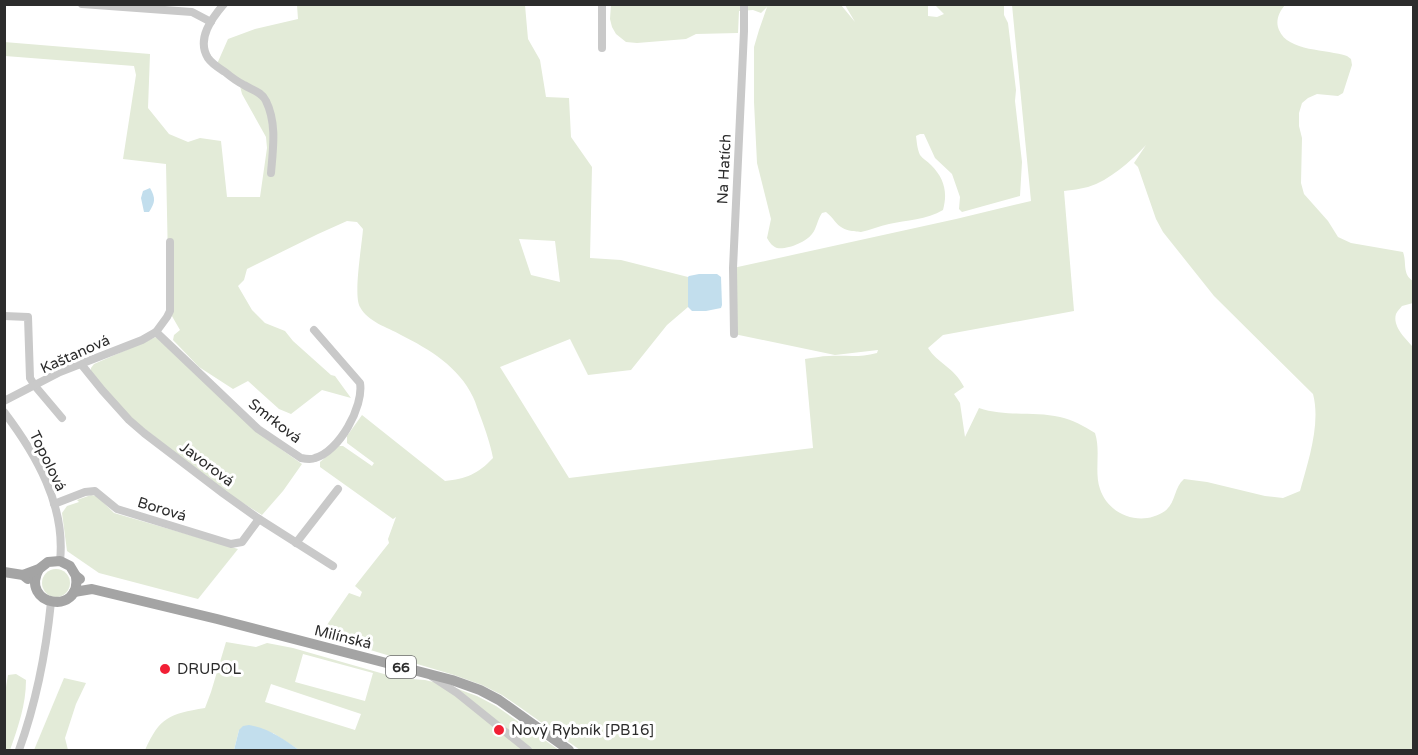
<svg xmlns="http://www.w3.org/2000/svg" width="1418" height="755" viewBox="0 0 1418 755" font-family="'Varela Round',sans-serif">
<rect width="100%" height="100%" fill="#fff"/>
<!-- green -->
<g fill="#e3ebd8" fill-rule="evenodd">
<path d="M611,4H766L767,6V4L841,5L855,22L845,5H928V16L937,17L944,14L935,5H1004V15L1008,23L1016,90L1015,101L1022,162L1020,196L962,212L959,209L960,197L952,174L935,158L924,134H920L916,136C917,143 917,148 920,155C923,159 927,161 931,165C944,178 948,192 943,210C927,220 906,220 889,224C880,226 870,230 861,232C860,232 853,231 852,231C836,228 837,221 826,212L822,213C817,220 817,228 812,234C806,242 787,250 777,248C772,246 770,243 767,238L771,219L757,163L754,102V47L759,30L767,7L761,13L753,10L739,11L738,33L696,34L686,39L637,43L626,42L616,34L612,27L610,19Z"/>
<path d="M297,5H525L528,39L540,60L546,97L569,98L571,137L592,167L590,258L621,260L688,277V307L667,325L631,370L588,375L570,339L500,367L569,478L813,448L805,359C813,358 821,356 829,356C847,355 858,358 877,353L878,350L835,355L734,334L733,268L956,219L1031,201L1012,5H1285C1279,12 1275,21 1279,30C1288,52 1327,49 1347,56L1351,59L1352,65L1343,93L1338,96L1317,94L1308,98L1302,103L1299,113V126L1302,138L1301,183L1304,194L1328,221L1338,237L1351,243L1403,252C1407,263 1402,274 1413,281V303L1402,306C1400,309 1397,311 1396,314C1392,327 1407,340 1414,348L1413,750H580L521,708L502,695L482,685L454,675L320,635L349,593L360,597L362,592L355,586L389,543L388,539L396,517L393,519L320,467V462L339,446H343L372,466L374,463L347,443V436L362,415L445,481C466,479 478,474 493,458C490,443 486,432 481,418C478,411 476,403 473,397C459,367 429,349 401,335C387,327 368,322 360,307C353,295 362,245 363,229L357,222L347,221L318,234L247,269L244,280L238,286L252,310L265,323L285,331L293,341L331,375L335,376L351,398L322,390L291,414L279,409L248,381L233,389L199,367L173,340L174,335L180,330L169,311L166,164L123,159L136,75L134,66L5,56L4,42L150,54L148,108L169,134L188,142L200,138L221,141L227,197H260L267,148L266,137L242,94L239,82L217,64L228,39L255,29L298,19ZM1146,145L1134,163L1138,167L1156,219L1163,232L1214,296L1313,394C1321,424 1308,462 1300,491L1283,498L1265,496L1207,482L1184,479C1174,487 1176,503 1165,511C1142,527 1109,516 1100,489C1094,471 1101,451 1095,433C1084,426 1073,420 1060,417C1034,411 1005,417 979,408L965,437L960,403L954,394L964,387C954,367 938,364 928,348L943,335L1074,311L1064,191C1072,190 1080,189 1088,187C1110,180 1130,162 1146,145ZM519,239L555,241L560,282L531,275Z"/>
<path d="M156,337L257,432L302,464L283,491L262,515L227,493L132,419L91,372V368L94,364Z"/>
<path d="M91,495L97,496L114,513L238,549L198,599L99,573L67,551L62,513L67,506L79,502L77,500Z"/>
<circle cx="56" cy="583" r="14"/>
<path d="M226,642L256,647L267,643L293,648L398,678L425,680L450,686L477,696L496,706L559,750H299L273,733L239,730L234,750H145C160,717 169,714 205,708L211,692ZM303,654L373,673L365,701L295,682ZM271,684L361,714L355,730L265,702Z"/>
<path d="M16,674L26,680C26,705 18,727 10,750H5C4,725 3,700 8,675Z"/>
<path d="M64,678L86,683L76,704L65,738L68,750H34Z"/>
</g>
<!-- water -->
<g fill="#c2deed">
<path d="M150,188C156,198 155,203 149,212H144L141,198L143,191Z"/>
<path d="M699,274H717L721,277L722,305L721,308L706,311H692L688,307V277L689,276Z"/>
<path d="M249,725C269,728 283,739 299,750H234L239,730L243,726Z"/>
</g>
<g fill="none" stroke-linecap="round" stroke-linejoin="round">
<!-- minor -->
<g stroke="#c9c9c9" stroke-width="8">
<path d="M82,4L192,12L211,22"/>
<path d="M224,4C212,18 196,39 208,58C212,64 219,68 225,72C231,77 238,82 244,85C252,90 262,92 266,101C277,123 273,149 271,173"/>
<path d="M602,4V48"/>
<path d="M4,316L28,317L30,378L35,386L62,418"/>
<path d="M156,332L258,429L301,458C306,459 311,460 315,458C339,452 364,406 360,383L314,330"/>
<path d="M734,334L733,268L744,31V4"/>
<path d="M81,364L102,390L129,420L144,433L224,494L259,519L333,566"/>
<path d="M4,401L60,372L142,340L156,332L167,317L170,311V242"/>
<path d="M4,412C36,454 66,506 60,561"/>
<path d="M54,504L85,492L95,491L117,509L231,544L242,542L259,519"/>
<path d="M296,543L338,489"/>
<path d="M431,676L457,693L528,750"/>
<path d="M19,750C36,703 46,652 51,602"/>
</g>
<!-- major -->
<g stroke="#a4a4a4" stroke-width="10">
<path d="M39,569C19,605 82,617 76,576"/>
<path d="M4,572L23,575L28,579"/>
<path d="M23,575L39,569L48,562L60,561L70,566L76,576L80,579"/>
<path d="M74,592L92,589L217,619L452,680L480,690L499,700L569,750"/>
</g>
</g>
<!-- markers -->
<g fill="#f21f35" stroke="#fff" stroke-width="2">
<circle cx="165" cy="669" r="6"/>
<circle cx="499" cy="730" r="6"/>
</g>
<g text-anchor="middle" stroke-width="6" stroke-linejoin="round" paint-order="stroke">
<!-- shield labels -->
<rect fill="#fff" stroke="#6b6b6b" stroke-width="1.5" x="386" y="656" width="30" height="22" rx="4.5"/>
<g font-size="14" font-weight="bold" fill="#2c2c2c">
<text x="401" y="672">66</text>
</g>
<!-- street labels -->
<g font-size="15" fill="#2c2c2c" stroke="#fff">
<text transform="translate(724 169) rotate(-87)" y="5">Na Hatích</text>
<text transform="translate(75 354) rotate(-24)" y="5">Kaštanová</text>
<text transform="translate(275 421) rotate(38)" y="5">Smrková</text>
<text transform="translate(48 461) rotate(64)" y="5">Topolová</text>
<text transform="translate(207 464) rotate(37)" y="5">Javorová</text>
<text transform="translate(162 509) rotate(17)" y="5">Borová</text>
<text transform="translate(343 637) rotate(14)" y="5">Milínská</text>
</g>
<!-- poi labels -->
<g font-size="15" fill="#2c2c2c" stroke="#fff" text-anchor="start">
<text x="177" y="674">DRUPOL</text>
<text x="511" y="735">Nový Rybník [PB16]</text>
</g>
</g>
<!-- border -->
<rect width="1418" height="755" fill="none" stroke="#2c2c2c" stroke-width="12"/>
</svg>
